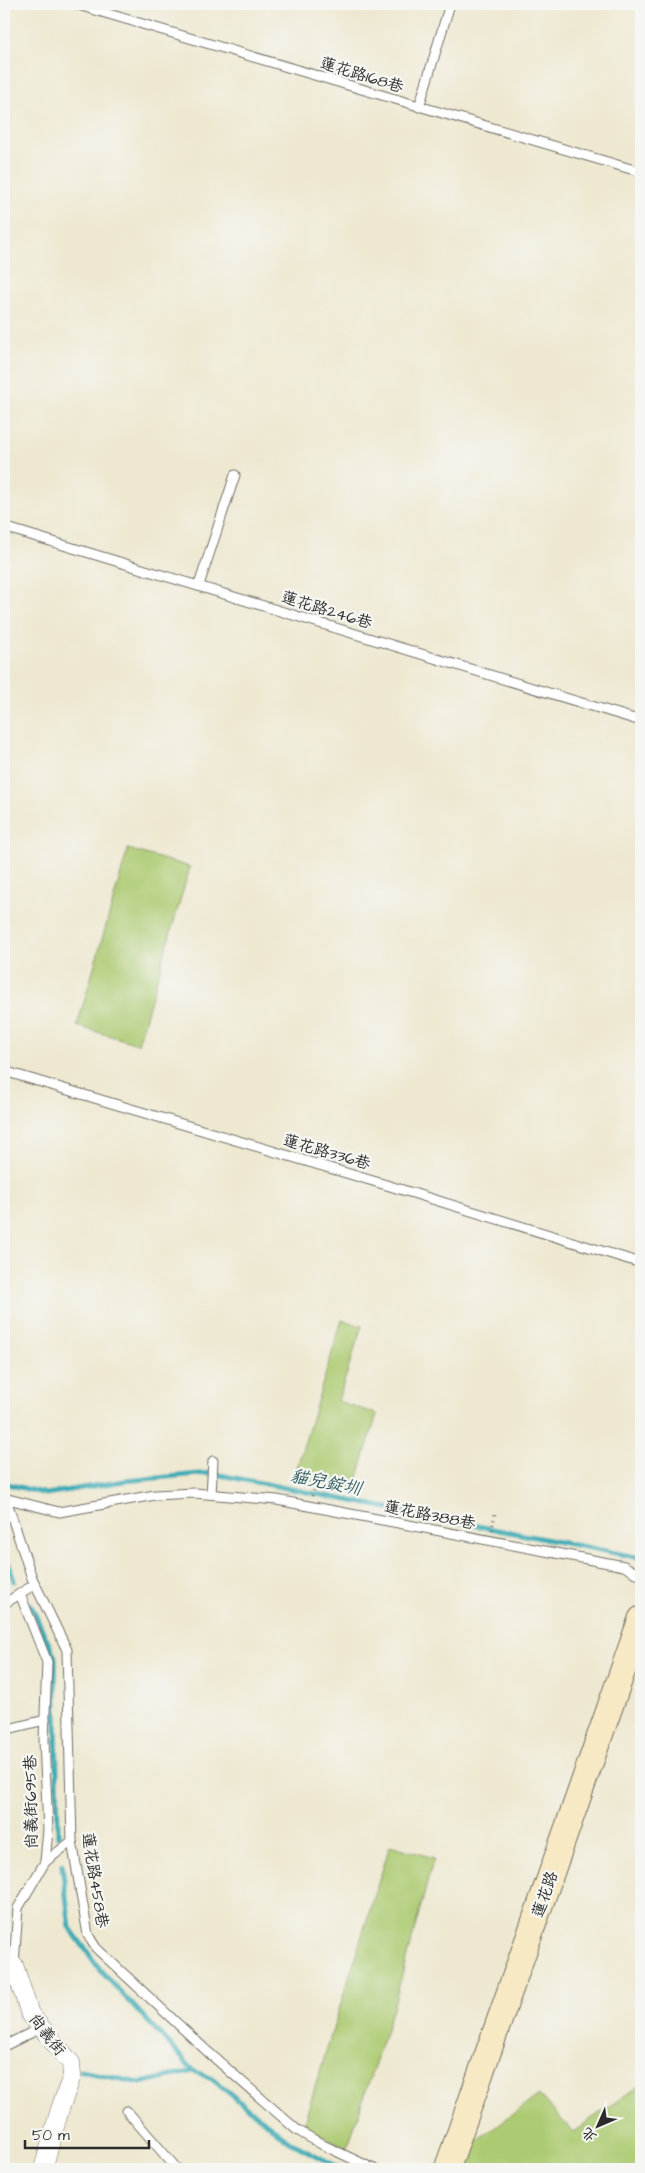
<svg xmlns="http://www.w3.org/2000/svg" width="645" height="2173" viewBox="0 0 645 2173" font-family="'Architects Daughter','LXGW WenKai TC',sans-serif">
<rect width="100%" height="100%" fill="#f6f6f2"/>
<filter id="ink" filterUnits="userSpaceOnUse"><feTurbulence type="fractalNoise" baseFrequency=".02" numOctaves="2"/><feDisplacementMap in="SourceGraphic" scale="10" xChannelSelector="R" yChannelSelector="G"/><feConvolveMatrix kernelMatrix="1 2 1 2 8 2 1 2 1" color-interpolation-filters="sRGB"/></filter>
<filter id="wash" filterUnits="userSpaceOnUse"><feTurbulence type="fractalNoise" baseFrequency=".0096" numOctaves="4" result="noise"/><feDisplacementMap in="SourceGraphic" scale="20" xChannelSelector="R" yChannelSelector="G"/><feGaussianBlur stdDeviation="1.12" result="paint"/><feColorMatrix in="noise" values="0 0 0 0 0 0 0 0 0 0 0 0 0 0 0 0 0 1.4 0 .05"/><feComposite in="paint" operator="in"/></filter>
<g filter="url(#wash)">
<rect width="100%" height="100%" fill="#eee8d0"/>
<!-- green -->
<g fill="#acca71" stroke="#6c7a4e">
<path d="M128,849L190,867L138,1044L77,1026Z"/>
<path d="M342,1320L362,1326L338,1401L377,1414L354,1490L294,1477Z"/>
<path d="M390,1845L434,1858L393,2008L347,2149L303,2126Z"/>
<path d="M641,2084V2167L638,2169H458L465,2149L539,2095L573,2132Z"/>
</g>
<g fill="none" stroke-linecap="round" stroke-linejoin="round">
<!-- stream -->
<g stroke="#3aabb5" stroke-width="5">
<path d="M4,1483L46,1494L124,1481L210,1473L641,1558"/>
<path d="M4,1551L14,1581"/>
<path d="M30,1604L55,1657L58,1836"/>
<path d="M62,1865L70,1928L101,1971L194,2071"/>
<path d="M81,2071L140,2083L194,2071L212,2079L290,2142L342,2169"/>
</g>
</g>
</g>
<g filter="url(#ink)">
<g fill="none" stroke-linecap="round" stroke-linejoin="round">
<!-- lane casing -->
<g stroke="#6f6d65" stroke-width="11">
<g id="lane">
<path d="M75,4L641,172"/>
<path d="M419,107L450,4"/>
<path d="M4,527L641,721"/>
<path d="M199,585L235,475"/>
<path d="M4,1071L393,1187L641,1263"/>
<path d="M211,1494L213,1461"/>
<path d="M4,1498L59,1512L155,1495L194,1493L277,1500L624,1566L641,1576"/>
<path d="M6,1499L32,1578L67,1650L72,1841L88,1935L96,1948L208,2052L297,2130L323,2145L374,2169"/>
<path d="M4,1604L35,1584"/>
<path d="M4,1730L45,1720"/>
<path d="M45,1862L72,1841"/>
<path d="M14,1965L18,1908L45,1862L48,1830L44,1740L47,1662L20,1594"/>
<path d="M4,2046L41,2028"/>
<path d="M127,2111L177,2169"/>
</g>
</g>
<!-- street casing -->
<g stroke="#6f6d65" stroke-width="19">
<path id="street" d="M4,1964L14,1965L30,2014L71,2063L72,2076L60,2109L43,2169"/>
</g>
<!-- secondary casing -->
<g stroke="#6f6d65" stroke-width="27">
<path id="secondary" d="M447,2169L641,1619"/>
</g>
<!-- path -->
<g stroke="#6f6d65" stroke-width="3" stroke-dasharray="1 4" stroke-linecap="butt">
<path d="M312,1496L317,1483"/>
<path d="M393,1511L398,1497"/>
<path d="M492,1530L495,1513"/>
</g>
<!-- lane -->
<use href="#lane" stroke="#fff" stroke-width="9"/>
<!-- street -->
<use href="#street" stroke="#fff" stroke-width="18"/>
<!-- secondary -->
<use href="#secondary" stroke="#f7e9c3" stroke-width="25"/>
</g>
</g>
<g text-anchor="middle" stroke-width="4.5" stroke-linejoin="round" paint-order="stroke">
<!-- street labels -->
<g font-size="16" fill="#2b2b2b" stroke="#f6f6f2">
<text transform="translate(362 74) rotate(17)" y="6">蓮花路168巷</text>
<text transform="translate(327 609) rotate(17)" y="6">蓮花路246巷</text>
<text transform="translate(327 1151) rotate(16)" y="6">蓮花路336巷</text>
<text transform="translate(430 1514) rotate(11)" y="6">蓮花路388巷</text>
<text transform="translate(30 1802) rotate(-91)" y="6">尚義街695巷</text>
<text transform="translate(96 1880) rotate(81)" y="6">蓮花路458巷</text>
<text transform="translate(544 1894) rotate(-71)" y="6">蓮花路</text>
<text transform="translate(48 2034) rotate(52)" y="6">尚義街</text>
</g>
<!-- water labels -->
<g font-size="18" font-style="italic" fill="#315e62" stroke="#f6f6f2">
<text transform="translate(326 1482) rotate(11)" y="6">貓兒錠圳</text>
</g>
</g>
<!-- margin -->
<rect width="645" height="2173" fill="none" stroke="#f6f6f2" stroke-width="20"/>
<!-- north arrow -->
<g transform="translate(598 2126) rotate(225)" stroke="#f6f6f2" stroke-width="4" paint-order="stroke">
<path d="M0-4L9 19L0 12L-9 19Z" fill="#2b2b2b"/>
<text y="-8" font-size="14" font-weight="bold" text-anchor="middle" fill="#2b2b2b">北</text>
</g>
<!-- scale -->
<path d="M25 2140v8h124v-8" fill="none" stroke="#2b2b2b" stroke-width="2.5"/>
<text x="32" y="2140" font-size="15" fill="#2b2b2b" stroke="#f6f6f2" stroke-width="4" paint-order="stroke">50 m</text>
</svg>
